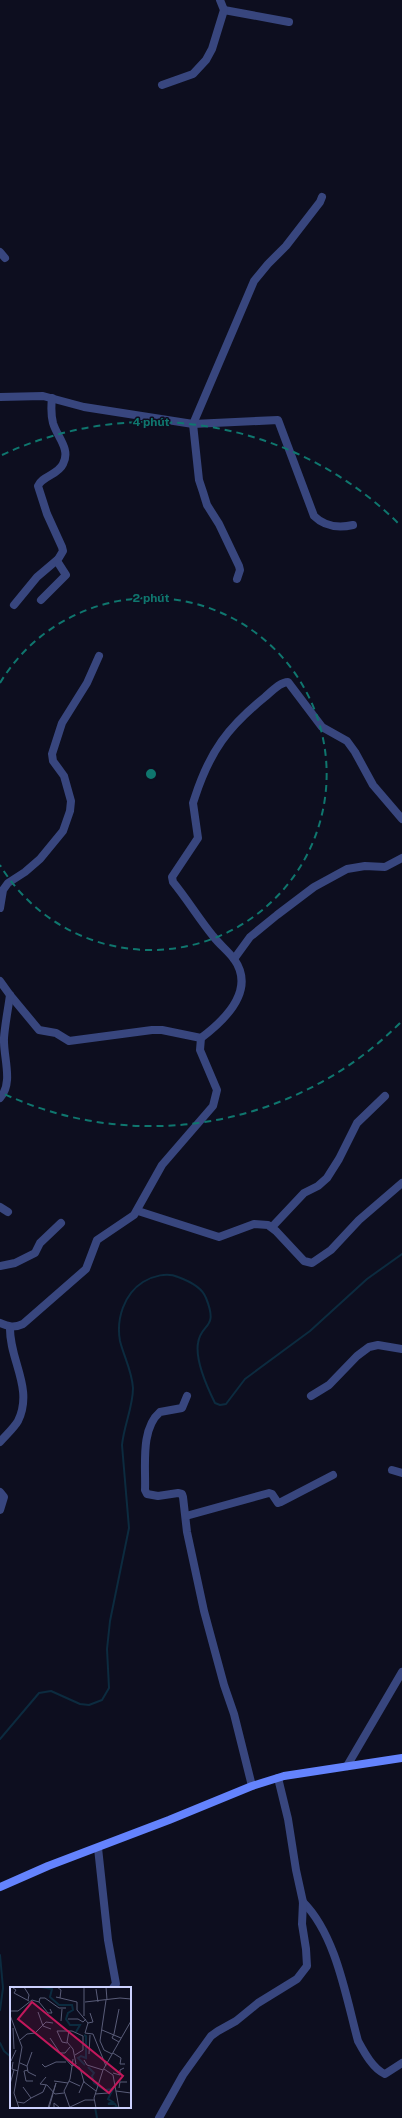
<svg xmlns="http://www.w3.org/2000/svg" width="402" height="2118" viewBox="0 0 402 2118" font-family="'Public Sans',sans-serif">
<rect width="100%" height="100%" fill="#0d0e1f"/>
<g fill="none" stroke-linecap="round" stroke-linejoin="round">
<!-- stream -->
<g stroke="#0c2b3f" stroke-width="2">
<path d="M0,1739L39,1693L51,1691L80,1704L89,1705L102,1700L109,1688L107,1649L110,1621L129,1528L122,1445C124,1425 133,1407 133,1388C132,1371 124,1357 120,1341C116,1319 124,1294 143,1282C153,1276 167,1272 178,1277C189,1281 202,1287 206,1298C219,1330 201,1322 198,1343C195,1361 207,1387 215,1403L220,1405L226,1404L245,1379L310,1331L367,1279L402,1254"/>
<path d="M0,1955L3,1988L0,2010"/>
<path d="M0,2043L4,2051L11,2057"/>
<path d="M95,2107L97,2118"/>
</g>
<!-- street -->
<g stroke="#38467e" stroke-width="8">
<path d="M224,10L289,22"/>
<path d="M162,85L193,74L206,60L212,49L224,10L220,0"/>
<path d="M0,252L5,258"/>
<path d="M0,397L43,396L84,407L193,424L278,420L314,516C325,527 339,528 353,525"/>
<path d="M237,579L240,570L239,566L219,524L207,505L203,492L199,480L193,424L254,281L268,264L286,246L320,202L322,197"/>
<path d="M41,600L66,575L57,561L63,551L62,547L47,514L38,486C42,476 58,475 63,464C71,449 57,437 53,423C51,415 51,407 52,398"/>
<path d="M14,605L37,577L57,560"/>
<path d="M0,908L3,890L8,883L25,872L40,859L63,831L70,811L71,801L64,776L53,761L52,754L62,723L87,683L99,656"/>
<path d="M234,959L250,937L277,915L314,887L347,869L365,866L385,867L402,858"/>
<path d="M0,981L10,995L39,1030L56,1033L69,1041L152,1030H162L201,1038"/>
<path d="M0,1098C14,1083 3,1057 4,1038C5,1024 8,1010 10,995"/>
<path d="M0,1207L8,1212"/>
<path d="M138,1211L219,1237L254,1224L268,1225L276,1231L304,1261L312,1263L331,1250L359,1220L402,1183"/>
<path d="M272,1227L304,1193L318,1186L327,1178L339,1159L357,1123L385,1096"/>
<path d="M0,1266L15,1263L35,1253L40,1243L61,1223"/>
<path d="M0,1323C9,1327 14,1328 23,1324L86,1269L97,1240L134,1215L162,1165L213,1106L217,1090L200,1050L201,1038C225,1020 256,990 234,959C228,951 219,944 213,936C199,919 187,899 173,882L172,877L198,838L193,803L195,797C210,751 228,727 265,697C271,692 280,682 288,682L322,727L347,741L355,752L373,785L402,819"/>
<path d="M187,1396L182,1408L160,1412C140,1429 146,1467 145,1490L147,1494L158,1496L178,1493L182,1494L183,1497L187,1532L204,1611L224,1685L234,1714L252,1786"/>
<path d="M311,1396L329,1385L357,1356L369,1347L378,1345L402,1349"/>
<path d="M0,1442C6,1435 14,1428 18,1421C34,1388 9,1360 10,1327"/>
<path d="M392,1470L402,1473"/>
<path d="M0,1492L4,1497L0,1510"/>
<path d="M186,1516L269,1493L272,1494L278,1503L281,1502L333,1475"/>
<path d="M347,1766L402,1672"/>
<path d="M98,1848L108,1940L116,1984L113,1988"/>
<path d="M303,1902C336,1935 346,1997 358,2041C364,2052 373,2069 385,2074L402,2063"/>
<path d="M159,2118L183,2075L211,2036L218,2031L236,2021L258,2003L297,1979L307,1966L306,1949L302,1924L303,1902L296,1870L288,1819L278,1778"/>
</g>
<!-- secondary -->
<path stroke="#6483fd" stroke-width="8" d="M0,1887L48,1866L169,1820L252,1786L284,1776L402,1758"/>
</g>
<!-- distance rings -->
<g fill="none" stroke="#0f766e" stroke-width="2" stroke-dasharray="7 5">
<path d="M0 683A176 176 0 1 1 0 865"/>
<path d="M400 1023A352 352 0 0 1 2 1093M2 455A352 352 0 0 1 400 525"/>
</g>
<!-- overview -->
<g transform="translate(10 1987)">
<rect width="121" height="121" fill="#0d0e1f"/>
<path fill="none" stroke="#0c2b3f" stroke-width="2" d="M31,0L42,2L40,10L49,18H62L63,23L58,26L56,32L60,38H70L66,45M74,48L76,49V71L71,69L68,71L75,78M78,80L84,86L82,89L84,96L95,103L103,102L98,112L103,115L98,117H105L107,120L102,121"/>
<path fill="none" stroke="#595c78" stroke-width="1" d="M14,0L19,8L18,13M47,0L51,3L50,11M74,0V29M96,0L97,13M3,1L6,3L4,6L19,14M86,2L88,15M46,10L67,15V23L78,36L75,46L83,47L96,79M96,13L90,54L94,63L102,67M29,15L30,11H35L49,21H56M75,15L110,11L121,12M0,24H8L22,13L29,15L38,26H42L40,22M28,25L33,39L41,42M0,28L12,60L4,106L9,121M58,32H68L73,35L76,32M51,34L52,22M78,36L83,35L80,26M3,41L4,62M92,43L111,51M59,44L57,55L63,62L66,77L62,79L60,92L54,104L60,121M104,47L109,22M104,47L102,51L109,55M40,51L50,66H55L60,60M10,53L17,47L25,46L36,35L43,36M57,56L52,55L47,44H62L73,49V63L65,68M103,66L111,71L110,77H115M51,67L62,79L63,72M79,67L80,48M74,73L77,78L93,83M1,74L6,63M3,75L2,82L8,84M10,76L17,79L18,85L26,89M32,77L35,80L46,75H56M65,78L70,81L74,95L86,104M17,79L22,65M94,82L103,88L109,121M18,83L14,84L16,94H23M103,86L110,88V83L114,81M36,90L30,97L37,98L45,107L54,106M44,94L58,96M59,94L70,99M0,97L4,83M109,101L110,95H117M106,104L121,106M69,106L74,94M85,107L98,106M21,111L33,105L36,98M7,115L14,116L21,111L13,100M60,120L75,113H84M38,121L46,96L39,121M44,121V116L50,121M86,121L84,111L93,83L121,34"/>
<path fill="#c2185b" fill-opacity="0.15" stroke="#c2185b" stroke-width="2" d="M22,15L113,89L99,106L8,32Z"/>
<rect width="121" height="121" fill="none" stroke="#ccd1fe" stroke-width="2"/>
</g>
<circle cx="151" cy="774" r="6" fill="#0f766e" stroke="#0d0e1f" stroke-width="2"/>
<g font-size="12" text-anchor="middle" font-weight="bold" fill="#0f766e" stroke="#0d0e1f" stroke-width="3" stroke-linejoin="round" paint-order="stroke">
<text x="151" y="426">4 phút</text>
<text x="151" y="602">2 phút</text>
</g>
</svg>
